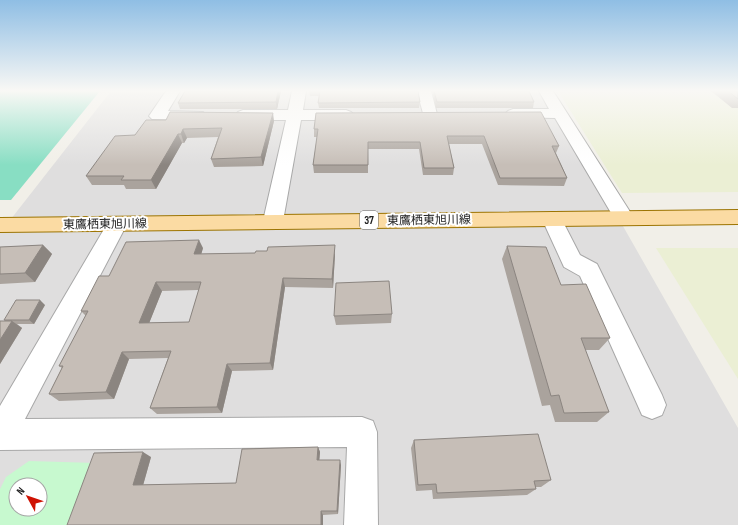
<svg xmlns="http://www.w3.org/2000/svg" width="738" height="525" viewBox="0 0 738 525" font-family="'Sofia Sans Condensed','Noto Sans JP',sans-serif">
<rect width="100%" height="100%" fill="#f1efe8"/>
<!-- residential -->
<path fill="#dfdede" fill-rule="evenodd" d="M111,91H546L738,428V525H0V233ZM16,485H40V509H16Z"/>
<!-- farmland -->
<g fill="#ebefd4">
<path d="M558,91H738V192L622,193Z"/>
<path d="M656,248H738V379Z"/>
</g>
<!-- park -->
<path fill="#c7f9cf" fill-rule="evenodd" d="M29,461L96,463L73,525H0V489L6,477ZM16,485H40V509H16Z"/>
<!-- pitch -->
<path fill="#88dec3" d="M0,91H100L11,200H0Z"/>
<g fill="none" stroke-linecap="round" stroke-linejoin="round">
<!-- minor casing -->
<g stroke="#a8a8a8" stroke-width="2">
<g id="minor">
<path d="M166,91H180L168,111L203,112L206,115L203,118L198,120L152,119L149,116Z"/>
<path d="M292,91H306L303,110H346L351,112L354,115L351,118L346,120H301L283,221L280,226L273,228L266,226L263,221L286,120H243L238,118L235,115L238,112L243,110H288Z"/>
<path d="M417,91H431L437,114L434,117H424Z"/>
<path d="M539,91H553L634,218L631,223L624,225L617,223L555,118L508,117L505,114L508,111L513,109H549Z"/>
<path d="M552,212L559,214L580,255L597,264L662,395L666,405L662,415L652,419L642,415L580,276L564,267L542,219L545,214Z"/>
<path d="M117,217L124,219L127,224L25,419L362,417L373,421L377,432L378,525H344L347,447L0,450V406L110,219Z"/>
</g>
</g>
<!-- major casing -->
<g stroke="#9c7402" stroke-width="2">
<path id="major" d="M738,210V224L0,232V218Z"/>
</g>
<!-- minor -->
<use href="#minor" fill="#fff" fill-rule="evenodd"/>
<!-- major -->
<use href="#major" fill="#fbdba3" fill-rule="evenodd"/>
</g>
<!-- wall -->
<g fill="#aaa39d" fill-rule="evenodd">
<path d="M185,91H281L277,109H180L178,103Z"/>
<path d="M309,91H418L420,102L419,108H319L318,103L319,96H310Z"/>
<path d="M432,91H529L534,102L533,108H436Z"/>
<path d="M711,91H738V108H732Z"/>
<path d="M316,113L559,146L556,153L567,178L564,186L498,185L482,144H449L454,168L453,175H423L419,149H368V173H314L313,165L317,137H314V129Z"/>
<path d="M166,120L274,121L263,166L214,167L211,159L218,137L187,138L184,143H182L156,189H126L124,185H92L86,176L135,135Z"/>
<path d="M43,245L52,254L35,282L0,284V247Z"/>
<path d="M507,246L561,285L610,338L599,350H585L609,412L597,422H555L550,405L542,406L502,259Z"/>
<path d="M203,248L201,254H335L333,288L285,287L273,370L232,371L222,413L157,414L150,408L168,358L129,359L114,399L59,401L49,394L62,368L59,366L86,316L81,311L109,276ZM199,290L189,322L149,323L162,291Z"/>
<path d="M45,305L34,324H17L22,328L0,364V321H5L4,320Z"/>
<path d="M392,314L391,323L336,325L334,316Z"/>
<path d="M414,440L551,480L541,487H536V489L527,495L433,499L432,490L416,491L411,448Z"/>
<path d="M318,447L320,452L319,460L341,465L338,514L323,515V525H67L151,457L143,485L236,483Z"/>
</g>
<!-- shaded-wall -->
<g fill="#8b8580">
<path d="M278,91H281L277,109L276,102Z"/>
<path d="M273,113L274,121L263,166L261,157Z"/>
<path d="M183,129L187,138L184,143L181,134Z"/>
<path d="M178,134L182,143L156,189L151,180Z"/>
<path d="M199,240L203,248L199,262L194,254Z"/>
<path d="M43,245L52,254L35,282L25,273Z"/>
<path d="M335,245V254L333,288L332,279Z"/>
<path d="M283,278L285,287L273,370L270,363Z"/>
<path d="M156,282L162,291L146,331L139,323Z"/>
<path d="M40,300L45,305L34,324L29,320Z"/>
<path d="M12,321L22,328L0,364V340Z"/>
<path d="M122,352L129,359L114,399L106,392Z"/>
<path d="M227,364L232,371L222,413L217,407Z"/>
<path d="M318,447L320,452L319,465L317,460Z"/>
<path d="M143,452L151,457L142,489L133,485Z"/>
<path d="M340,460L341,465L338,514L337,511Z"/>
<path d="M321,511L323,515V525H321Z"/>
</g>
<!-- building -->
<g fill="#c6beb7" stroke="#8b8580" fill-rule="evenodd">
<path d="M185,91H278L276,102L178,103Z"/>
<path d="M320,91H418L420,102L318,103Z"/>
<path d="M434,91H529L534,102H437Z"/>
<path d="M728,91H738V99Z"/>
<path d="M170,112L273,113L261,157L211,159L222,128L183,129L181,134H178L151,180H121L124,176H86L115,136L135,135L146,120H166Z"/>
<path d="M541,112L559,146H552L567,178H500L484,136H447L454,168H424L420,142H368V165H313L318,129H314L316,113Z"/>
<path d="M199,240L194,254L255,253L256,251H267L268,247L335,245L332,279L283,278L270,363L227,364L217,407L150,408L171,351L122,352L106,392L49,394L63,366H59L88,311H81L99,276H109L126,242ZM156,282H201L189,322L139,323Z"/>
<path d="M43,245L25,273L0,274V247Z"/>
<path d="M507,246L546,247L561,285L586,284L610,338H581L609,412L564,413L559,395L551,396Z"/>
<path d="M389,281L392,314L334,316L336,283Z"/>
<path d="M16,300H40L29,320H4Z"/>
<path d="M0,321H12L0,340Z"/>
<path d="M538,434L551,480L534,481L536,489L437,493L436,484L418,485L414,440Z"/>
<path d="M318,447L317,460H340L337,511H321V525H67L94,453L143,452L133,485L236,483L242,449Z"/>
</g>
<!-- sky -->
<linearGradient id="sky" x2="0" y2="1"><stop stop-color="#8fbee4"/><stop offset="0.55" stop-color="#f9f8f5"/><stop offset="1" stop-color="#f9f8f5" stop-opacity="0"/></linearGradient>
<rect width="738" height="165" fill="url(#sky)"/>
<g text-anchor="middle" stroke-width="4" stroke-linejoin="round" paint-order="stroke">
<!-- shield labels -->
<rect fill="#fff" stroke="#646464" stroke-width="1" x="360" y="211" width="18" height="18" rx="3"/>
<g font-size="11" font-weight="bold" fill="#212121">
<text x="369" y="224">37</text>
</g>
<!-- street labels -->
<g font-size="12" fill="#212121" stroke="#fff">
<text transform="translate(429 220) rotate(-1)" y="4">東鷹栖東旭川線</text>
<text transform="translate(105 224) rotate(-1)" y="4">東鷹栖東旭川線</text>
</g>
</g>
<!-- north arrow -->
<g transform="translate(28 497) rotate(310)"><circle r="19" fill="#ffffff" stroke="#a6a6a6"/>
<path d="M0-3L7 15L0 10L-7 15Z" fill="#cf1203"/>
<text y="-6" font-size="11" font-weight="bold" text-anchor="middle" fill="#212121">N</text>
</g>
</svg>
